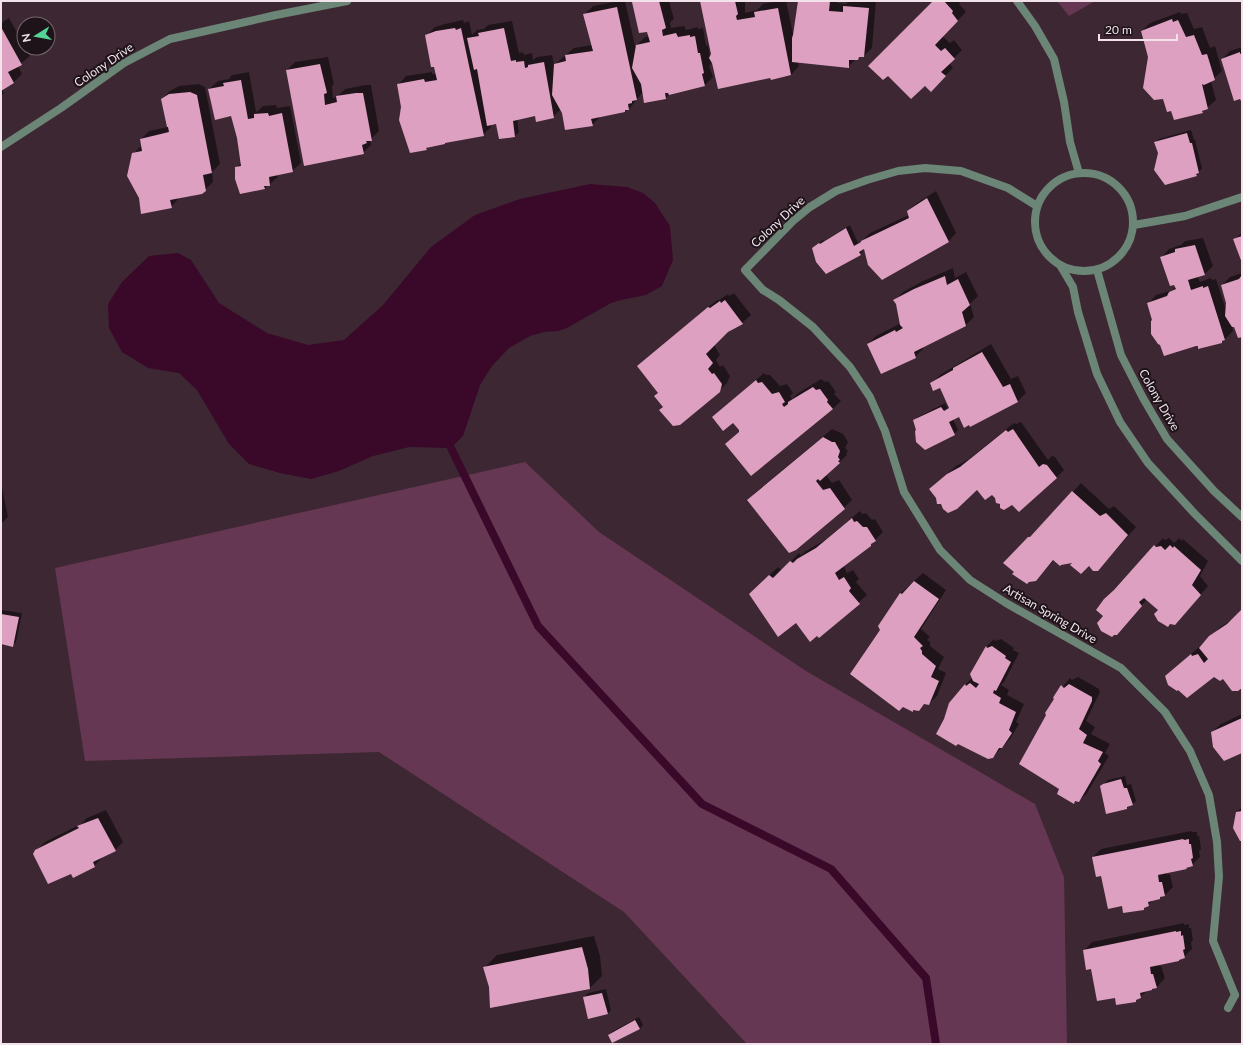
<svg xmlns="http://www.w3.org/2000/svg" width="1243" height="1045" viewBox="0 0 1243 1045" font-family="Lato,sans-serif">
<rect width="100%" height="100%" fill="#3d2733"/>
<!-- green -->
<g fill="#663752">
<path d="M1057,1H1095L1069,16Z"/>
<path d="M525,462L599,532L806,671L1035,804L1064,877L1067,1044H747L624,912L379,752L85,761L55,568Z"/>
</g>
<!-- water -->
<path fill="#3a0929" d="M590,184L627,187L643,193L655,203L670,226L673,260L662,286L646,295L621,300L611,303L567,328L558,331L544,332L530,336L509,348L492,366L480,385L463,436L451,448L409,447L373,456L339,471L311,479L280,473L249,464L229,444L197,390L179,373L148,368L122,352L109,328L108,304L122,282L149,256L178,253L191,260L219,303L267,333L308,345L344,340L383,305L431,247L475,215L520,199Z"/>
<!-- shadow -->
<g fill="#0007">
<path d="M619,1H625L636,50L637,45L645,37L649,36L633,2L669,1L674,19L670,22L671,28L684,26L686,30L698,27V29L703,28L706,46L708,45L711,64L709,66L713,77L704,86L670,94L666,98L643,92L629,109L625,111L601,116L592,125L563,113L561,109L553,117L536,115L517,119L519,132L515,136L500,138V122L491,124V127L483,135L446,142L429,146L426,149L402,107L398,85L406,76L432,72V74H437L426,36L435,27L445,24L463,20L464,23L469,21L472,35L477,30L484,29L488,25L512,21L519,53L523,52L524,55L532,53L533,60L537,57L552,55L554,65L574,48L592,45L584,15L593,6Z"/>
<path d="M701,1H745V13L757,10L763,4L778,1L780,2L786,1L794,38L799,1H837V3L846,4L849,1H876L872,48L864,56H861L856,59L848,67L798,62L799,66L791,75L771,76L712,54Z"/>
<path d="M934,1H959L960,3L959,4L966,12L942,36L950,43L954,40L962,50L949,63L953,68L931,90Z"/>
<path d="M1180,12L1181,14L1187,13L1194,29L1202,27L1210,48L1215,46L1222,71L1211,81L1216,100L1202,112L1149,57L1142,31L1150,23Z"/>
<path d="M9,18L24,45V48H26L30,56L18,66L22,74L14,82L2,89L4,93L1,96V23Z"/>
<path d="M1242,47V101L1222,59L1230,51Z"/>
<path d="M328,57L334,84L332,86L333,98L337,97L345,89L365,85H371L379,131L370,140L371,145L363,153L287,70L295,62Z"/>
<path d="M249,72L256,112L258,111L263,106L276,105L277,108L290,106L301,163L292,171L277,175L278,177L265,188L236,168L242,162L238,137L232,115L209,89L218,81L229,79L232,75Z"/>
<path d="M199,84L205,87L220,164L212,172L213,182L205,190L179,198L171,207L133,154L142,145L141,139L149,131L168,127L162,99L170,91L179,86Z"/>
<path d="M1191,130L1194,140H1195L1202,168L1197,175L1166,184L1155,142L1159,139Z"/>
<path d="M936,191L956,233L948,242L864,249L860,254L813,248L823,240L824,241L850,225L858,243L862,241L870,233L909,215L908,211L917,203Z"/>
<path d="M1242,232V261L1235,240Z"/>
<path d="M1203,238L1213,266L1205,274L1197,276L1200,282L1211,278L1212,280L1216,279L1226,310L1227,303L1222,285L1230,277L1242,273V336L1235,326H1232L1233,331L1222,342L1198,345L1153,320L1148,304L1156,295L1173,290L1176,286L1161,258L1169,249L1181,245L1185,241Z"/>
<path d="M953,268L955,278L966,272L978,296L970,304L974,317L966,325L923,346V349L915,357L868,344L876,336L901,323L897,304L895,300L903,292L923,281Z"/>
<path d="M734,293L751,315L742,323L728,332L714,345L720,355L716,360L720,367L723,365L730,376L727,383L719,391L664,407L647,358L717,300H719L728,294L729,296Z"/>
<path d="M991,344L1011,379L1018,376L1026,393L1018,401L959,416L953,419L958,430L954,434L918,430L914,421L918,417L945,403L949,410L950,409L941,387L932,383L940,375Z"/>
<path d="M764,373L766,375H770L780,386L787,384L793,393L790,396L792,399L797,394L821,379L825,382L828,381L836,392L834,394L841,401L833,409L726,444L740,431L733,422L713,417Z"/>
<path d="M1021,422L1048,460L1052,456L1055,457L1064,470L1056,478L1012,504L1000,503L993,493L978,489L942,503L931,489L956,466L969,459L1014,423L1016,424Z"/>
<path d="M832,429L843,434L848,442L845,448L848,451L846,453L847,455L826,475L832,483L839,480L852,500L844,508L748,500L756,492Z"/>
<path d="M1,482L8,517L1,524Z"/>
<path d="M1081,483L1109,509L1114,506L1136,527L1106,561L1089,565L1054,560L1036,580L1029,538L1039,529Z"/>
<path d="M860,511L862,514L866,513L872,520L875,519L883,532L870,545L843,565L847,573L853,570L859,579L856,582L867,595L819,637L796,622L758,586L778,567L782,571L799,553L801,555L806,551L825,540Z"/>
<path d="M1163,538L1165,540L1169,538L1174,543L1179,538L1182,541L1183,539L1208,561L1200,576L1208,586L1183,615L1170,623L1159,610L1147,599L1117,634L1104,616L1105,599L1120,585Z"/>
<path d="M923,573L946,590L921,629L930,637L927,640L930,642V646L944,657L938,669L946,673L937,696L929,704L925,703L919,710H914L912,711L879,626L901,593Z"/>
<path d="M1,610L22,613L16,642L12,646L1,643Z"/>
<path d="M1242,610V687L1223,677L1166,676L1199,647L1200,648L1219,628L1236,617Z"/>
<path d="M994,639L995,641L1001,639L1014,648L1013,650L1019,653L1004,682L1001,685L1009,690L1007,695L1024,704L1016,722L1019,724L1010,739L993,757L965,685L973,677L986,647Z"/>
<path d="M1078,677L1099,689L1100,692L1086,721L1095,727L1091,734L1110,744L1105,753L1109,756L1087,793L1079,801L1061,788L1055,696L1070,678L1072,680Z"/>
<path d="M1242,714V751L1212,732L1221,724Z"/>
<path d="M1125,776L1127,785L1131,784L1136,801L1127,808L1101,787L1108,780Z"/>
<path d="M1242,807V840L1237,812Z"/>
<path d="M106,810L123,842L115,850L102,857V858L94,866L36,851L45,842L81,824L87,818Z"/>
<path d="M1191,831L1192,832H1197V836H1199L1201,849L1199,851L1200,857L1192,865L1186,868L1167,873V875L1170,874L1173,887L1165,895L1155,899L1143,909L1123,904L1102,875L1093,857L1101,849Z"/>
<path d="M1184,923V925L1189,924V928H1191L1193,940L1191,942L1192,949L1184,957L1159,964V966H1161L1165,978L1157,987L1147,991L1135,1001L1116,996L1092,967L1084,951L1092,942Z"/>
<path d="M594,936L600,956L602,976L590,988L484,968L497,955Z"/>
<path d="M606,989L611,1010L608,1014L584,997L588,993Z"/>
<path d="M639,1017L643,1025L640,1029L609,1035L613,1031Z"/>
</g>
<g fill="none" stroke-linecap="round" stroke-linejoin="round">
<!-- stream -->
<path stroke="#3a0929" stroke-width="8" d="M451,448L538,626L702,804L831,869L926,978L936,1044"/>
</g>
<!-- building -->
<g fill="#dda0c1">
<path d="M636,1H659L666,28L662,30L663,36L676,33L678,37L690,35V37L695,36L698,53H700L704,73L702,74L705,86L669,95L668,93H665L666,99L644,103L641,84L632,68L636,45L650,42L647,32L639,33L632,2Z"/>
<path d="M700,1H735L738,14L736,16L737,20L755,17L754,12L778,8L791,75L771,80L770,78L718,89L712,63L709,58L711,54Z"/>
<path d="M798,1H830L829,11L843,12V6L869,8L864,57H859L858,60H849V68L792,62V38L793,35Z"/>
<path d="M933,1H944L953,11L952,13L958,21L935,45L941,51L945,48L955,59L941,72L946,76L931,92L925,86L911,99L888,76L883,80L868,66Z"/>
<path d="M617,7L637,100L632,101V103L628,104L629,110H625V112L591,119L593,126L565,130L562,113L552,95L554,64L566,61L565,55L593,51L583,14Z"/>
<path d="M1172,19L1173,22L1178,20L1186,37L1194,35L1202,55L1207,54L1215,80L1204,85L1202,84L1208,109L1202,111L1203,113L1174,120L1171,111L1167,112L1163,99L1154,100L1143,88L1148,57L1141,31Z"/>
<path d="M1,27L22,65L8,72L14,83L1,91Z"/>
<path d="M455,28L456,30L461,28L484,136L445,143V144L426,148L427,150L410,153L399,120L401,107L397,84L424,79L425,82L437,80L434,67H431L425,35L436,31Z"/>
<path d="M504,28L511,61L516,60V62L524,61L525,68L528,67V65L544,62L554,118L536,122L535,116L513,121L515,137L499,139L496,124L487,126L477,69L474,70L467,38L479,36L478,33Z"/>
<path d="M1240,52V54L1242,53V103L1240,99L1234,101L1221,59Z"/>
<path d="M320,64L327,93L324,94L325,105L337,102L336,96L356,93H363L372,141H366L367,143L362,145L364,154L304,166L286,70Z"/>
<path d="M241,80L248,119L254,118V114L268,113L269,116L282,113L293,172L269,177L270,186H264L265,189L240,194L235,179V167L241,166L237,138L231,116L215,120L208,89L224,86L223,83Z"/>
<path d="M190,92L197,95L212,173L203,175L206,191L202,194L170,200L172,208L141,214L139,198L127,176L132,153L142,151L140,139L169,132L168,127H167L161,99L169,94Z"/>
<path d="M1187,133L1190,143H1192L1199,173L1196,174L1197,176L1165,185L1154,170L1158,153L1154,142Z"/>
<path d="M927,198L949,242L882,280L868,265L864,249L859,252L861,255L826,274L816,262L812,248L819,243L820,244L846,228L854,246L861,242V241L909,218L907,211Z"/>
<path d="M1242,236V263L1233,239Z"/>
<path d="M1195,245L1205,275L1188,280L1191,290L1203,286V288L1208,286L1225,340L1222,341V343L1198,349V346H1196L1164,356L1160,345L1158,344L1151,334V321L1152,320L1147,303L1167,296L1169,292L1176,289L1174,285L1170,286L1160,257L1175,252V249Z"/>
<path d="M1242,275V337L1238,338L1234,327H1232L1225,316L1226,303L1221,285L1239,279Z"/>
<path d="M945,276L947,285L958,279L970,305L962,312L966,326L914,352L916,358L881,374L867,344L895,330L896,332L903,328L900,325L896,304L893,300L914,289Z"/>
<path d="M725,300L743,324L728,332L706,354L713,363L708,369L712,374L714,373L722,384L720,392L680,425L673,426L659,410L663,407L654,396L658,393L637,366L708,307L710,308L720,301L721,303Z"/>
<path d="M982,352L1003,387L1010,384L1018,402L970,427L969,425L964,428L959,417L949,422L955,435L925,450L916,442L915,431L916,430L913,420L941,407L944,411L949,408L940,388L933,391L930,383L953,370V368Z"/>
<path d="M756,380L758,383L762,382L772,394L779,392L785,402L782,404L784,407L788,404V402L813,387L816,390L820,389L828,400L827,402L833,409L751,476L725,444L739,432V430L733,423L723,431L712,417Z"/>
<path d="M1013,429L1039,467L1043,464L1047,465L1057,478L1019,512L1012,505L1004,510L1000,508V504L996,503L995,498L992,495L985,500L977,490L957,509L948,513L943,509L941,504H937L936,498L929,489L947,474L960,467L1006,430L1008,432Z"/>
<path d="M823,437L832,442H835L840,451L838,457L840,460L838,461L840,463L820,481L818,479L816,481L823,490L830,488L845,509L796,550L789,553L747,500Z"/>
<path d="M1072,491L1100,516L1106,513L1128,535L1098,571H1093L1089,566L1081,574L1070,565L1072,563L1061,565L1060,566L1053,560L1036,581L1029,582L1027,584L1012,574L1014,572L1003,563L1028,537H1030Z"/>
<path d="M852,518L854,522L857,521L863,527H867L876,541L871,544V546L835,573L839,580L844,577L851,588L849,591L860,604L819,638L817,636L810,642L796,623L778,637L749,594L769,575L773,578L790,561L793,563L797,559L816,548Z"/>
<path d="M1154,545L1156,547L1161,546L1165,550L1170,545L1173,548L1174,546L1201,570L1192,585L1201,595L1175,625L1170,624L1168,627L1158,621L1154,614L1158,610L1144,598L1139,602L1142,606L1117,635H1114L1112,637L1101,631L1097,623L1103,616L1096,610L1104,599L1114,590Z"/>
<path d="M914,581L939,599L914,637L923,646L920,648L922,651V654L936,666L931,677L939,681L929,705L924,704L919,711L913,710V712L903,707L899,711L850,674L880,630L878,626L900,593L902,594Z"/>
<path d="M1242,609V688L1238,691H1232L1223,679L1220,681L1214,677L1187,698L1178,690L1177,691L1168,685L1165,676L1191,654L1192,656L1198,654L1204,663L1208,659L1199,648L1209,636L1227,624Z"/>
<path d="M1,614L19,617L13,647L1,644Z"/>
<path d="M986,646L987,648L992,646L1006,656L1005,658L1011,662L996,691L994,690L993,693L1001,698L999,703L1016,712L1009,730L1012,733L1002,748H999L993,758L988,759L958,744L956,746L936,734L944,719L949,703L965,684L966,686L970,683L976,688L979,684L973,681L970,674Z"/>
<path d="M1069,684L1092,697V701L1079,729L1087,735L1083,743L1103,752L1098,761L1101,764L1079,802L1075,801L1074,804L1057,794L1059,789L1019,764L1045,717L1046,715L1045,713L1054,699L1053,698L1054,696L1061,685L1064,688Z"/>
<path d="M1242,718V753L1224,761L1213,747L1211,732Z"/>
<path d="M1121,779L1124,788H1127L1133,805L1127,807V809L1106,814L1100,786L1103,784Z"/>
<path d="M1242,811V841H1240L1233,828L1236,812Z"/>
<path d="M98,818L116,851L93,862L95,867L73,878L71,874L48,884L33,854L35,850L79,828L77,826Z"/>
<path d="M1183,839L1184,840L1189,839V844H1191L1193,858L1191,859L1193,866L1186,868L1187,869L1158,875L1159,882H1162L1165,896L1160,897V899L1148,902L1149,906L1144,908V910L1123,913L1122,906L1108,909L1101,876L1096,877L1092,857Z"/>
<path d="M1176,931V932L1181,931V936L1183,935L1185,949L1183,950L1185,958L1179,960V961L1150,967L1151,974H1153L1157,988L1152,989V990L1140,993L1141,998L1136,1000V1002L1116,1005L1115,998L1097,1001L1091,969L1086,970L1083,950Z"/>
<path d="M582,947L588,969L590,989L490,1008L489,987L483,967Z"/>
<path d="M602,993L608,1014L588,1019L583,997Z"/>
<path d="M635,1020L640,1029L612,1043L608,1035Z"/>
</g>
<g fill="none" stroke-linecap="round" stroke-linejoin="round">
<!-- street -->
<g stroke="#6b8576" stroke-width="8">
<path d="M1017,1L1035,26L1054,59L1064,102L1070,142L1079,173"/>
<path d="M1,147L61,108L124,63L170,39L276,15L347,1"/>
<circle cx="1084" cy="222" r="49"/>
<path d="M1037,206L1008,188L961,171L925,168L898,171L867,180L836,191L810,207L793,221L745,270L763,290L779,300L813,327L850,367L870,397L885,431L904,492L940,550L970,580L1006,603L1121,668L1165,712L1190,751L1209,795L1217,842L1219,877L1213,941L1235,995"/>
<path d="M1134,225L1185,216L1242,197"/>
<path d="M1060,265L1073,287L1078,312L1097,374L1120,422L1148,463L1195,514L1242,561"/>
<path d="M1097,270L1121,355L1143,398L1167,439L1214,491L1242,517"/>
<path d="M1228,1008L1235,995"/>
</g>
</g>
<g text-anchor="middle" stroke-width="4" stroke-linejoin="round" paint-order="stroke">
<!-- street labels -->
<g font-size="12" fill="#f2e3ea" stroke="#1d1319">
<text transform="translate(104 65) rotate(-34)" y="4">Colony Drive</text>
<text transform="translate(778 222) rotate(-43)" y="4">Colony Drive</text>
<text transform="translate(1159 400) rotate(60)" y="4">Colony Drive</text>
<text transform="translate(1050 614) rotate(30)" y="4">Artisan Spring Drive</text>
</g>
</g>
<!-- border -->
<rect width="1243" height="1045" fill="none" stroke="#f2e3ea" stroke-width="4"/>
<!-- north arrow -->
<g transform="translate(36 36) rotate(259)"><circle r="19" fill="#1d1319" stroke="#72666d"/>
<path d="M0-3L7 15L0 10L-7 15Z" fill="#53d396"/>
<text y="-6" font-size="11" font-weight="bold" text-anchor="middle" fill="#f2e3ea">N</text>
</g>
<!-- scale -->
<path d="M1099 34v6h78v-6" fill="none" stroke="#f2e3ea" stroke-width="2"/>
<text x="1105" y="34" font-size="12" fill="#f2e3ea" stroke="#1d1319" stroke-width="3" paint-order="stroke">20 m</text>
</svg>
